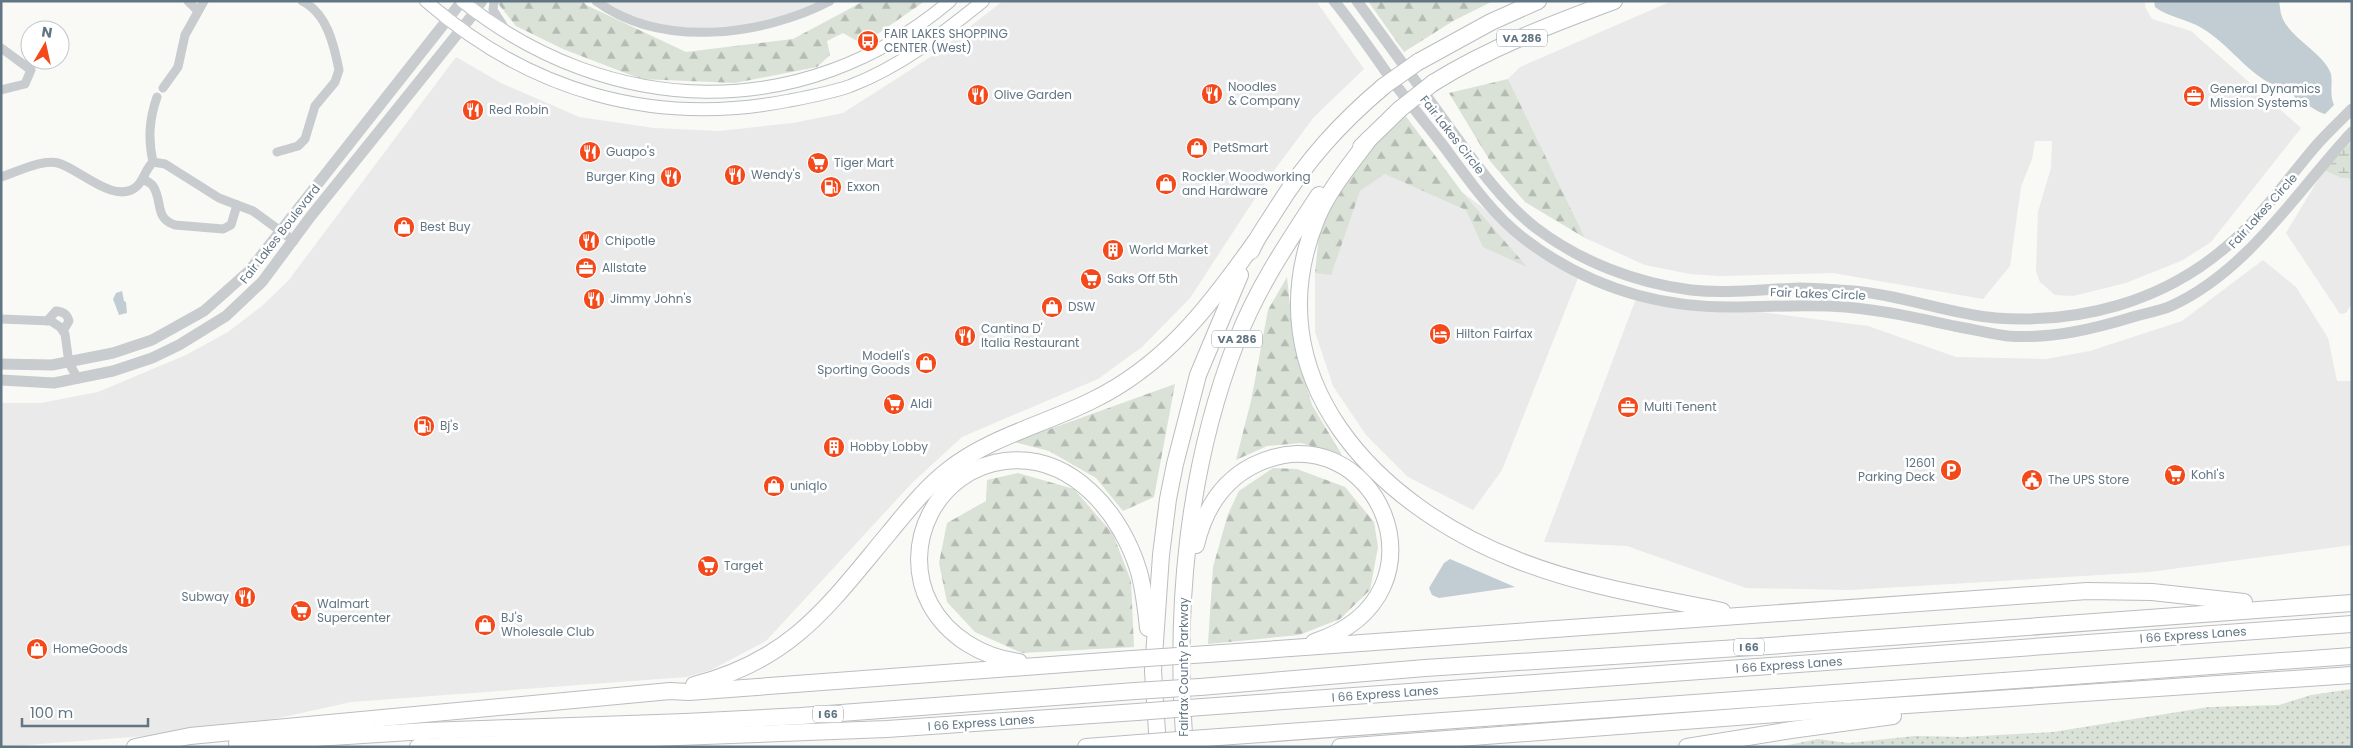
<svg xmlns="http://www.w3.org/2000/svg" width="2353" height="748" viewBox="0 0 2353 748" font-family="Poppins,sans-serif">
<defs>
<pattern id="grass-dots" width="8" height="8" patternUnits="userSpaceOnUse" patternTransform="scale(1.25)"><rect width="8" height="8" fill="#dae1d6"/><path d="M2 2h.1M6 6h.1" fill="none" stroke="#b4bbb3" stroke-width="1.8" stroke-linecap="round"/></pattern>
<pattern id="forest-firs" width="22" height="20" patternUnits="userSpaceOnUse" patternTransform="scale(1.25)"><rect width="22" height="20" fill="#dae1d6"/><path d="M5 1l3.5 6h-7zM16 11l3.5 6h-7z" fill="#b4bbb3"/></pattern>
<pattern id="wetland-marsh" width="20" height="14" patternUnits="userSpaceOnUse" patternTransform="scale(1.25)"><rect width="20" height="14" fill="#dae1d6"/><path d="M1 5h8M5 5V1M11 12h8M15 12V8" fill="none" stroke="#b4bbb3"/></pattern>
</defs>
<rect width="100%" height="100%" fill="#f9f9f6"/>
<!-- built -->
<g fill="#e9eae9">
<path d="M596,1H830L736,31L655,26Z"/>
<path d="M1003,1H1316L1364,69L1314,117L1267,180L1190,298L1142,347L1098,379L962,437L912,483L766,641L711,670L686,677L351,702L224,730L1,747V403H41L98,392L186,355L228,332L262,306L288,281L456,57L501,83L579,117L654,128L719,131L793,123L843,113L932,56Z"/>
<path d="M1672,1H2145V7L2152,19L2191,31L2301,128L2211,242L2183,260L2126,283L2073,296L2055,295L2040,282L2036,271L2038,212L2051,168L2052,141H2035L2032,159L2021,187L2010,266L1983,299L1833,273L1720,276L1690,274L1645,265L1585,238L1508,79L1520,67Z"/>
<path d="M2324,170L2341,178L2352,179V303L2346,313L2340,314L2286,233Z"/>
<path d="M1385,174L1462,192L1521,236L1580,273L1502,470L1473,510L1408,477L1366,435L1333,386L1315,332V273L1360,191Z"/>
<path d="M2263,260L2296,287L2328,338L2337,381H2352V545L2149,572L1849,590L1746,588L1627,546L1544,542L1637,296L1868,326L1956,357L2046,359L2090,351L2182,321Z"/>
</g>
<!-- grass -->
<path fill="url(#grass-dots)" d="M2352,689V747H1779L1818,739L1848,743L1915,736L1963,737L2053,732L2209,707L2279,705L2311,695Z"/>
<!-- forest -->
<g fill="url(#forest-firs)">
<path d="M496,1H583L586,5L686,52L793,39L864,1H925L876,35L857,41L843,33L827,41L830,55L817,67L735,83L641,79L563,49L516,26Z"/>
<path d="M1368,1H1493L1453,21L1404,52Z"/>
<path d="M1508,79L1585,238L1525,202L1490,161L1449,93Z"/>
<path d="M1405,115L1462,192L1527,267L1483,247L1466,210L1385,174L1360,191L1331,275L1315,273L1320,226L1341,190L1364,154Z"/>
<path d="M1287,277L1294,344L1312,405L1342,455L1301,443L1267,446L1236,460L1251,401L1268,310Z"/>
<path d="M1175,384L1154,497L1123,511L1096,478L1049,451L1014,442Z"/>
<path d="M1273,468L1297,469L1345,487L1374,522L1378,547L1370,590L1340,619L1299,635L1208,644L1213,567L1228,514L1239,491Z"/>
<path d="M1018,473L1074,489L1113,534L1131,581L1134,647L1022,653L975,632L947,602L939,563L947,523L986,501L987,480Z"/>
</g>
<!-- wetland -->
<path fill="url(#wetland-marsh)" d="M2352,141V179L2341,178L2324,170Z"/>
<!-- water -->
<g fill="#c1cdd2">
<path d="M2154,1H2279C2280,6 2280,12 2282,17C2290,38 2325,54 2331,74C2333,84 2329,93 2334,105L2325,114C2314,111 2308,103 2297,100C2284,81 2281,90 2266,81C2242,66 2225,41 2200,27C2186,19 2168,17 2155,7Z"/>
<path d="M122,291L124,301L126,302L127,313L119,315L113,299L116,293Z"/>
<path d="M1450,559L1515,587L1439,598L1432,595L1429,588L1444,563Z"/>
</g>
<g fill="none" stroke-linecap="round" stroke-linejoin="round">
<!-- secondary casing -->
<g stroke="#b8bec2" stroke-width="14">
<g id="secondary">
<path d="M426,1C529,91 653,127 787,101C808,97 830,93 850,86C900,67 942,34 983,1"/>
<path d="M462,1C610,119 803,125 950,1"/>
</g>
</g>
<!-- motorway casing -->
<g stroke="#babec1" stroke-width="18">
<g id="motorway">
<path d="M1418,62L1491,22L1538,1"/>
<path d="M1433,83C1489,48 1552,24 1614,1"/>
<path d="M1369,139C1351,164 1329,189 1317,218C1251,378 1377,506 1517,560C1582,586 1653,597 1722,611"/>
<path d="M1361,147L1400,109"/>
<path d="M1251,251C1257,237 1267,224 1275,211C1306,161 1339,124 1384,86"/>
<path d="M1196,545C1204,511 1222,481 1254,465C1374,407 1459,595 1314,642"/>
<path d="M1208,654L2087,591L2152,592L2244,602"/>
<path d="M1019,662C982,657 948,637 930,604C899,545 937,469 1005,461C1072,453 1122,514 1139,572C1144,590 1146,609 1148,628"/>
<path d="M694,685C792,660 828,606 889,533C908,510 925,488 948,470C990,437 1045,424 1091,401C1164,366 1209,307 1255,242"/>
<path d="M1200,687L1425,668L1769,646L2352,603"/>
<path d="M1202,707L2352,624"/>
<path d="M1205,738L2352,656"/>
<path d="M237,743L426,731L685,722L801,716L1135,691"/>
<path d="M135,747L190,736L670,691L689,692L1132,659"/>
<path d="M418,747L887,729L1137,712"/>
<path d="M1086,747L1139,743"/>
<path d="M1158,747L1153,671L1161,555L1168,499L1175,464L1198,375L1240,275"/>
<path d="M1185,747C1174,611 1187,468 1237,340C1257,288 1288,242 1319,195"/>
<path d="M1340,747L1817,711L2352,675"/>
<path d="M1687,747L1791,730L1893,716"/>
</g>
</g>
<!-- minor -->
<g stroke="#c8cccf" stroke-width="9">
<path d="M188,1L198,11"/>
<path d="M494,1L493,10L504,27"/>
<path d="M596,1C662,49 762,36 830,1"/>
<path d="M475,12L483,1"/>
<path d="M1,48L31,70L25,84L1,90"/>
<path d="M163,88L178,67L185,35L204,1"/>
<path d="M277,152L298,146L305,139L315,106L335,82L339,70C334,45 327,13 302,1"/>
<path d="M153,162L165,164L219,198L253,211L294,241"/>
<path d="M1,177C17,172 41,159 58,163C78,168 114,205 136,187C144,181 144,171 153,162C148,139 149,120 157,97"/>
<path d="M143,179C146,181 151,183 153,186C163,201 154,218 175,225L223,229L231,225L237,205"/>
<path d="M1,319L51,321L60,327L65,334L69,363L78,379"/>
<path d="M47,321L56,311C64,312 67,314 69,321L63,331"/>
</g>
<!-- tertiary -->
<g stroke="#c8cccf" stroke-width="11">
<path d="M1334,1C1354,25 1371,51 1389,76C1406,99 1424,121 1442,144C1466,176 1490,212 1522,237C1584,285 1656,308 1734,307C1771,307 1808,304 1845,307C1882,310 1918,318 1954,326C1972,329 1990,334 2008,336C2052,339 2094,329 2136,316C2147,313 2159,311 2171,306C2248,271 2296,192 2352,132"/>
<path d="M1357,1C1387,42 1416,82 1446,123C1473,160 1500,200 1536,228C1581,262 1636,283 1691,290C1727,294 1763,289 1800,288C1817,288 1836,290 1854,291C1903,295 1948,314 1996,318C2079,324 2162,302 2226,247C2260,219 2286,181 2314,148C2326,134 2339,122 2352,109"/>
<path d="M1,364L52,365L113,353L152,340L204,311L249,271L462,1"/>
<path d="M1,380L54,383L113,371L152,358L179,345L226,316L262,282L311,216L475,12"/>
</g>
<!-- secondary -->
<use href="#secondary" stroke="#fff" stroke-width="12"/>
<!-- motorway -->
<use href="#motorway" stroke="#fff" stroke-width="16"/>
<!-- motorway-bridge casing -->
<g stroke="#babec1" stroke-width="18" stroke-linecap="butt">
<g id="motorway-bridge">
<path d="M1384,86L1418,62"/>
<path d="M1400,109L1433,83"/>
<path d="M1132,659L1208,654"/>
<path d="M1135,691L1200,687"/>
<path d="M1137,712L1202,707"/>
<path d="M1139,743L1205,738"/>
</g>
</g>
<!-- motorway-bridge -->
<use href="#motorway-bridge" stroke="#fff" stroke-width="16"/>
</g>
<!-- icons -->
<defs>
<g id="bus-disc" transform="scale(1.125)"><circle r="9.5" fill="#f3491b" stroke="#fff"/><path d="M-5-6H5V4H4V6H2V4H-2V6H-4V4H-5ZM-3.5-4V0h7V-4ZM-3.5 1.2v1.5H-2V1.2ZM2 1.2v1.5H3.5V1.2Z" fill="#fff"/></g>
<g id="restaurant-disc" transform="scale(1.125)"><circle r="9.5" fill="#f3491b" stroke="#fff"/><path d="M-5-6h1v4h1v-4h1v4h1v-4h1v5L-1.5 .5V6h-2V.5L-5-1ZM5-6V6H3V1.5H1.5Q1.5-4 5-6Z" fill="#fff"/></g>
<g id="office-disc" transform="scale(1.125)"><circle r="9.5" fill="#f3491b" stroke="#fff"/><path d="M-6-3h4V-5.5h4V-3h4V5H-6ZM-1-4.5V-3h2v-1.5ZM-6 0V1H6V0Z" fill="#fff"/></g>
<g id="shop-disc" transform="scale(1.125)"><circle r="9.5" fill="#f3491b" stroke="#fff"/><path d="M-5-2.5h2.3a2.7 3.5 0 0 1 5.4 0H5L5.5 6h-11ZM-1.5-2.5h3a1.5 2.3 0 0 0-3 0Z" fill="#fff"/></g>
<g id="supermarket-disc" transform="scale(1.125)"><circle r="9.5" fill="#f3491b" stroke="#fff"/><path d="M-6-5.5h2.5l.6 2H6L4.5 2H-2.5L-4.4-4H-6ZM-1.5 3.2a1.3 1.3 0 1 0 .1 0ZM3 3.2a1.3 1.3 0 1 0 .1 0Z" fill="#fff"/></g>
<g id="fuel-disc" transform="scale(1.125)"><circle r="9.5" fill="#f3491b" stroke="#fff"/><path d="M-5.5-6h7V0h2V4h1.3V-2.5L3-4.5l.8-.8L6-3V5H2.5V1h-1V6h-7ZM-4.2-4.7v3.2H.2V-4.7Z" fill="#fff"/></g>
<g id="building-disc" transform="scale(1.125)"><circle r="9.5" fill="#f3491b" stroke="#fff"/><path d="M-4-6H4V6H1V3H-1V6H-4ZM-2.5-4.3h1.7v1.8h-1.7ZM.8-4.3h1.7v1.8H.8ZM-2.5-1h1.7V.8h-1.7ZM.8-1h1.7V.8H.8Z" fill="#fff"/></g>
<g id="hotel-disc" transform="scale(1.125)"><circle r="9.5" fill="#f3491b" stroke="#fff"/><path d="M-6-4.5h1.5V1H6V5H4.5V3h-9V5H-6ZM-4 0a1.8 1.8 0 1 1 3.6 0ZM.5 0V-2.5h3Q6-2.5 6 0Z" fill="#fff"/></g>
<g id="parking-disc" transform="scale(1.125)"><circle r="9.5" fill="#f3491b" stroke="#fff"/><path d="M-3.5-5.5H1a3.5 3.5 0 0 1 0 7H-1V5.5H-3.5ZM-1-3.4V-.6H.8a1.4 1.4 0 0 0 0-2.8Z" fill="#fff"/></g>
<g id="civic-disc" transform="scale(1.125)"><circle r="9.5" fill="#f3491b" stroke="#fff"/><path d="M-.6-6.5H3V-4.5H.6V-3L4-1V1h2V6H-6V1h2V-1L-.6-3ZM-1.2 2.5V6h2.4V2.5Z" fill="#fff"/></g>
</defs>
<g fill-rule="evenodd">
<use href="#bus-disc" x="868" y="41"/>
<use href="#restaurant-disc" x="1212" y="94"/>
<use href="#restaurant-disc" x="978" y="95"/>
<use href="#office-disc" x="2194" y="96"/>
<use href="#restaurant-disc" x="473" y="110"/>
<use href="#shop-disc" x="1197" y="148"/>
<use href="#restaurant-disc" x="590" y="152"/>
<use href="#supermarket-disc" x="818" y="163"/>
<use href="#restaurant-disc" x="735" y="175"/>
<use href="#restaurant-disc" x="671" y="177"/>
<use href="#shop-disc" x="1166" y="184"/>
<use href="#fuel-disc" x="831" y="187"/>
<use href="#shop-disc" x="404" y="227"/>
<use href="#restaurant-disc" x="589" y="241"/>
<use href="#building-disc" x="1113" y="250"/>
<use href="#office-disc" x="586" y="268"/>
<use href="#supermarket-disc" x="1091" y="279"/>
<use href="#restaurant-disc" x="594" y="299"/>
<use href="#shop-disc" x="1052" y="307"/>
<use href="#hotel-disc" x="1440" y="334"/>
<use href="#restaurant-disc" x="965" y="336"/>
<use href="#shop-disc" x="926" y="363"/>
<use href="#supermarket-disc" x="894" y="404"/>
<use href="#office-disc" x="1628" y="407"/>
<use href="#fuel-disc" x="424" y="426"/>
<use href="#building-disc" x="834" y="447"/>
<use href="#parking-disc" x="1951" y="470"/>
<use href="#supermarket-disc" x="2175" y="475"/>
<use href="#civic-disc" x="2032" y="480"/>
<use href="#shop-disc" x="774" y="486"/>
<use href="#supermarket-disc" x="708" y="566"/>
<use href="#restaurant-disc" x="245" y="597"/>
<use href="#supermarket-disc" x="301" y="611"/>
<use href="#shop-disc" x="485" y="625"/>
<use href="#shop-disc" x="37" y="649"/>
</g>
<g text-anchor="middle" stroke-width="5" stroke-linejoin="round" paint-order="stroke">
<!-- shield labels -->
<g fill="#fff" stroke="#909ea8" stroke-width="1">
<rect x="1497" y="29.5" width="50" height="17" rx="4"/>
<rect x="1212" y="330.5" width="50" height="17" rx="4"/>
<rect x="1734" y="638.5" width="30" height="17" rx="4"/>
<rect x="813" y="705.5" width="30" height="17" rx="4"/>
</g>
<g font-size="11" font-weight="bold" fill="#617583">
<text x="1522" y="42">VA 286</text>
<text x="1237" y="343">VA 286</text>
<text x="1749" y="651">I 66</text>
<text x="828" y="718">I 66</text>
</g>
<!-- poi labels -->
<g font-size="12" fill="#617583" stroke="#fff" text-anchor="start">
<text x="884" y="38">FAIR LAKES SHOPPING<tspan x="884" dy="14">CENTER (West)</tspan></text>
<text x="1228" y="91">Noodles<tspan x="1228" dy="14">&amp; Company</tspan></text>
<text x="2210" y="93">General Dynamics<tspan x="2210" dy="14">Mission Systems</tspan></text>
<text x="994" y="99">Olive Garden</text>
<text x="489" y="114">Red Robin</text>
<text x="1213" y="152">PetSmart</text>
<text x="606" y="156">Guapo's</text>
<text x="834" y="167">Tiger Mart</text>
<text x="751" y="179">Wendy's</text>
<text x="655" y="181" text-anchor="end">Burger King</text>
<text x="1182" y="181">Rockler Woodworking<tspan x="1182" dy="14">and Hardware</tspan></text>
<text x="847" y="191">Exxon</text>
<text x="420" y="231">Best Buy</text>
<text x="605" y="245">Chipotle</text>
<text x="1129" y="254">World Market</text>
<text x="602" y="272">Allstate</text>
<text x="1107" y="283">Saks Off 5th</text>
<text x="610" y="303">Jimmy John's</text>
<text x="1068" y="311">DSW</text>
<text x="981" y="333">Cantina D'<tspan x="981" dy="14">Italia Restaurant</tspan></text>
<text x="1456" y="338">Hilton Fairfax</text>
<text x="910" y="360" text-anchor="end">Modell's<tspan x="910" dy="14">Sporting Goods</tspan></text>
<text x="910" y="408">Aldi</text>
<text x="1644" y="411">Multi Tenent</text>
<text x="440" y="430">Bj's</text>
<text x="850" y="451">Hobby Lobby</text>
<text x="1935" y="467" text-anchor="end">12601<tspan x="1935" dy="14">Parking Deck</tspan></text>
<text x="2191" y="479">Kohl's</text>
<text x="2048" y="484">The UPS Store</text>
<text x="790" y="490">uniqlo</text>
<text x="724" y="570">Target</text>
<text x="229" y="601" text-anchor="end">Subway</text>
<text x="317" y="608">Walmart<tspan x="317" dy="14">Supercenter</tspan></text>
<text x="501" y="622">BJ's<tspan x="501" dy="14">Wholesale Club</tspan></text>
<text x="53" y="653">HomeGoods</text>
</g>
<!-- street labels -->
<g font-size="12" fill="#617583" stroke="#fff">
<text transform="translate(1452 135) rotate(52)" y="4">Fair Lakes Circle</text>
<text transform="translate(2263 211) rotate(-48)" y="4">Fair Lakes Circle</text>
<text transform="translate(280 234) rotate(-52)" y="4">Fair Lakes Boulevard</text>
<text transform="translate(1818 294) rotate(2)" y="4">Fair Lakes Circle</text>
<text transform="translate(2193 635) rotate(-4)" y="4">I 66 Express Lanes</text>
<text transform="translate(1789 665) rotate(-4)" y="4">I 66 Express Lanes</text>
<text transform="translate(1184 667) rotate(-90)" y="4">Fairfax County Parkway</text>
<text transform="translate(1385 694) rotate(-4)" y="4">I 66 Express Lanes</text>
<text transform="translate(981 723) rotate(-4)" y="4">I 66 Express Lanes</text>
</g>
</g>
<!-- border -->
<rect width="2353" height="748" fill="none" stroke="#617583" stroke-width="5"/>
<!-- north arrow -->
<g transform="translate(45 45) rotate(9)"><circle r="24" fill="#ffffff" stroke="#c0c8cd"/>
<path d="M0-4L9 19L0 12L-9 19Z" fill="#f3491b"/>
<text y="-8" font-size="14" font-weight="bold" text-anchor="middle" fill="#617583">N</text>
</g>
<!-- scale -->
<path d="M22 718v8h126v-8" fill="none" stroke="#617583" stroke-width="2.5"/>
<text x="30" y="718" font-size="15" fill="#617583" stroke="#ffffff" stroke-width="4" paint-order="stroke">100 m</text>
</svg>
